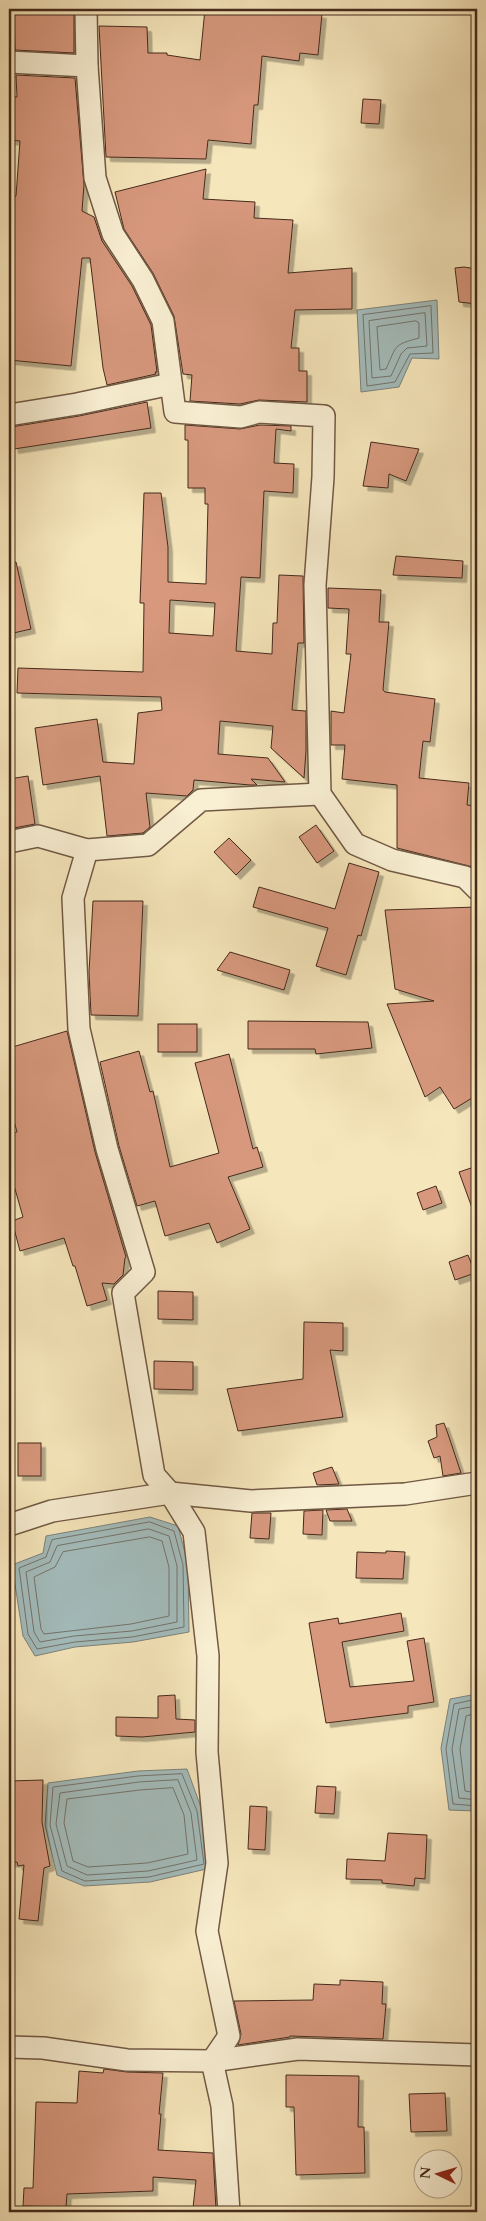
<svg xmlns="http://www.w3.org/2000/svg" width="486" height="2221" viewBox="0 0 486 2221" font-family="Cardo,serif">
<defs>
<filter id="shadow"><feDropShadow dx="4.5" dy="4.5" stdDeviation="0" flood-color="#0004"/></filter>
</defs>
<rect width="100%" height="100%" fill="#f6e6bb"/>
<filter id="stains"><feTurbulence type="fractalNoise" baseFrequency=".004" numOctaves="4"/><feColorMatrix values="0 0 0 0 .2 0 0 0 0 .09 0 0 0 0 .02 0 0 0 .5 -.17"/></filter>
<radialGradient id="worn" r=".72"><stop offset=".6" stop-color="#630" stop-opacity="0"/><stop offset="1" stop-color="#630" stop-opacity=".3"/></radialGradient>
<!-- water -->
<g fill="#a3bcbc" stroke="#7d827c">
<path d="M437,300L439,359L412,358L399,387L361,392L357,310Z"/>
<path d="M150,1517L178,1526L188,1564L189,1632L133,1642L75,1647L35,1656L23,1636L12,1565L43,1553L46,1536Z"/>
<path d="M477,1694V1811L449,1810L441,1748L450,1699Z"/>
<path d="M187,1769L202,1810L211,1868L150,1882L84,1886L57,1875L45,1825L48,1783L138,1771Z"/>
</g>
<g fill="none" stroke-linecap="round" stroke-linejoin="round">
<!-- shore -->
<g stroke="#74736c" stroke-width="1">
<path d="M431,306L433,353L410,354L395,382L367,386L363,315Z"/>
<path d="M425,313L427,346L407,348L401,354L391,376L372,378L369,321Z"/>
<path d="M416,321L419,323V338C393,345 397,345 386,369L380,370L377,327Z"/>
<path d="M150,1522L174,1531L183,1565L184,1627L132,1637L75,1642L37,1649L28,1634L19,1568L46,1557L52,1540Z"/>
<path d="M149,1529L169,1536L177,1566V1622L132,1631L74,1636L40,1642L34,1632L26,1572L50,1562L57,1546Z"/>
<path d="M150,1537L162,1541L169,1567V1616L131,1624L44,1634L41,1629L34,1577L55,1567L63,1552Z"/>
<path d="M477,1699L454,1704L446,1749L453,1804L477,1806"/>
<path d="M477,1706L459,1709L452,1749L459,1798L477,1800"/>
<path d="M477,1713L466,1716L460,1749L465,1791L477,1793"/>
<path d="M182,1774L197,1811L204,1864L149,1877L85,1881L62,1871L50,1825L53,1787L138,1776Z"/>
<path d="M178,1780L191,1813L197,1860L148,1871L87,1875L67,1866L56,1824L60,1793L139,1782Z"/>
<path d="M173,1788L184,1815L188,1854L147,1863L88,1867L73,1861L64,1823L67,1799L140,1790Z"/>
</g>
</g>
<!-- building -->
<g fill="#d7987d" stroke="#452a1c" fill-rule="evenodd" filter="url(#shadow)">
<path d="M14,9H74V53L15,50Z"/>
<path d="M205,9H310V13L322,14L318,55L300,53L299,61L262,56L258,105H254L251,144L208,140L206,159L106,157L99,26L147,27L148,53H167V55L200,60Z"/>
<path d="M16,75L75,78L84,185L82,211L94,217L102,241L132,286L151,325L157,372H155L156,374L107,385L103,368L90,258H82L71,366L9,360V196H16L20,141L9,140V96L17,97Z"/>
<path d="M363,99L381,100L379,124L361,123Z"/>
<path d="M206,169L203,199L255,202L254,218L293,220L288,273L352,268V309L295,310L291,348H299V371H307V402L259,400L240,404L190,401L192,375L183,374L174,316L153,273L124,229L115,192Z"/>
<path d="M464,267L477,269V304L459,302L455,268Z"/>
<path d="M147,402L151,428L14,449L11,427L79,416Z"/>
<path d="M185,425L240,429L260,425L291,426V431L276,429L274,463L294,464L293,493L264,491L260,578L241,577L236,651L272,654L273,623H277L279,575L303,576L304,643H298L292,710L306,711V751L304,778L271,748L273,726L220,721L218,754L268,758L285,782L251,779L257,785H250L194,780L193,790L187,796L146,793L150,827L143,833L107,836L100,776L43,785L35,728L97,719L103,762L134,764L138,713L162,710L161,697L17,693L18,668L143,672L144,603H140L144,493H161L168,547V582L206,584L208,504H205V488H188V440H185ZM170,600L215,603L213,636L169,633Z"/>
<path d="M371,442L419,449L406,481L389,474L388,488L363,486Z"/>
<path d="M396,556L463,561L462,578L393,575Z"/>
<path d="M16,562L31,629L9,634V563Z"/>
<path d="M328,588L381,590L379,622H389L383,690L385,692L435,699L430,742L423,741L419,778L469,783L467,805L477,806V833L473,867L397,848V785L342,779L345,745H331V711L344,713L351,654H346L349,609L328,608Z"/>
<path d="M28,776L35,824L9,829V779Z"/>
<path d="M316,825L334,851L317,863L299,837Z"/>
<path d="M229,838L251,860L236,875L214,852Z"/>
<path d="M349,863L379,872L361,936L358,935L346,975L316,966L328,928L253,907L259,887L335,909Z"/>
<path d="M93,901H143L138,1016L91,1015L89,972Z"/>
<path d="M477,907V1095L454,1109L440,1087L425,1097L387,1004L434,1001L395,989L385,910Z"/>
<path d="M230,952L290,970L284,990L217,970Z"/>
<path d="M248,1021L368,1022L372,1048L316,1054L315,1049H248Z"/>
<rect x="158" y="1024" width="39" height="28"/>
<path d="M67,1031L95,1152L126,1257L125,1258L123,1275L114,1284L102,1283L107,1300L87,1306L75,1266H73L64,1238L20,1251L12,1221L23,1217L9,1168V1134L17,1132L9,1102V1048Z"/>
<path d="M139,1051L150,1092L153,1091L170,1167L219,1153L195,1063L229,1054L253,1149L257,1147L263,1167L228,1177L250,1229L217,1243L209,1223L165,1236L155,1201L137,1206L119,1146L100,1062Z"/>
<path d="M477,1166V1216H475L459,1172Z"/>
<path d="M436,1186L442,1203L423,1210L417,1193Z"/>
<path d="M468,1255L475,1273L455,1280L449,1262Z"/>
<path d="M158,1291L193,1292V1320L158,1319Z"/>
<path d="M304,1322L343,1323V1351L330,1350L343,1417L238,1431L227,1389L303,1379Z"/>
<path d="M154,1361L193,1362V1390L154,1389Z"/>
<path d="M444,1423L448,1434L461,1473L443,1476L440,1456L434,1458L428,1441L437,1437L436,1425Z"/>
<rect x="18" y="1443" width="23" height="33"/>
<path d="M332,1467L339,1484L317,1485L313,1473Z"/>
<path d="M347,1509L352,1521H330L326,1510Z"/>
<path d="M323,1510L322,1535L303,1534L304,1511Z"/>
<path d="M252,1513H271L269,1539L250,1538Z"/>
<path d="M386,1551L405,1552L403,1579L356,1578L357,1552L386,1553Z"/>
<path d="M401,1613L404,1631L342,1642L350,1687L414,1681L407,1641L424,1638L434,1702L408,1706V1713L326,1723L309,1623L338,1618L339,1624Z"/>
<path d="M175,1695L176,1719L195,1720V1732L142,1737L116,1736V1717L158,1718V1696Z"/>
<path d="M43,1780L42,1822L50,1866L44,1868L38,1921L19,1919L24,1865L18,1866L17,1862L9,1863V1781Z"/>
<path d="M317,1786L336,1787L334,1814L315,1813Z"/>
<path d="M250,1806L267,1807L265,1850L248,1849Z"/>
<path d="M388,1833L427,1835L425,1879L415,1878L414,1886L382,1883V1880L346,1879L347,1859L385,1861Z"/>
<path d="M340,1980L383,1982L382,2004H386L383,2039L290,2036V2037L238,2045L241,2034L234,2001L313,2000L314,1984L340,1985Z"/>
<path d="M104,2069L127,2072L163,2073L159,2114H161L158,2150L213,2153L216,2210L193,2208L196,2180L153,2177V2191L67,2194L66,2207L23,2206L24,2188H33L36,2102L77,2103L79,2071L103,2073Z"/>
<path d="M286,2075L359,2076L358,2127H364L365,2173L296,2175L294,2107H286Z"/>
<path d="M445,2093L447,2131L411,2132L409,2094Z"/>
</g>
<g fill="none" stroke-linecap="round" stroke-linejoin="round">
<!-- minor casing -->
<g stroke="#715944" stroke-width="24">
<g id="minor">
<path d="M86,9L87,66L95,178L113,234L143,280L163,321L175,412L241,417L259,412L324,416L323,477L315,585L320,794L355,844L392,860L465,877L477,889"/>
<path d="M9,62L87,66"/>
<path d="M9,415L77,404L171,384"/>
<path d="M9,842L38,836L87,850L148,845L201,800L320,794"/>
<path d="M87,850L73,898L79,1029L107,1149L144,1272L123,1293L154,1475L170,1493L194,1532L208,1656L207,1752L217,1863L207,1931L229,2036L212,2061L222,2106L229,2212"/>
<path d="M9,1525L52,1511L170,1493L251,1501L405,1494L477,1483"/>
<path d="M9,2047L43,2048L127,2060L212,2061L298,2049L477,2055"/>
</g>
</g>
<!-- minor -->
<use href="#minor" stroke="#f9efd3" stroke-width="21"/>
</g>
<!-- margin -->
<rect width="486" height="2221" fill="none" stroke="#f6e6bb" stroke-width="30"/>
<rect x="10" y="10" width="466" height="2201" fill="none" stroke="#452a1c" stroke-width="2.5"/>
<rect x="15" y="15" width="456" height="2191" fill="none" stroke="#452a1c"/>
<!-- north arrow -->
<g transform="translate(438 2174) rotate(275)"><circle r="24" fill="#f9efd3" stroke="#b1a08a"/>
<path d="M0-4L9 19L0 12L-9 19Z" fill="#8f2418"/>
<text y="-8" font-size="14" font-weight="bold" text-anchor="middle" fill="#452a1c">N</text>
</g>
<rect width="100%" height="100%" filter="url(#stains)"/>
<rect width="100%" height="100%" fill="url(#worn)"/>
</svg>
